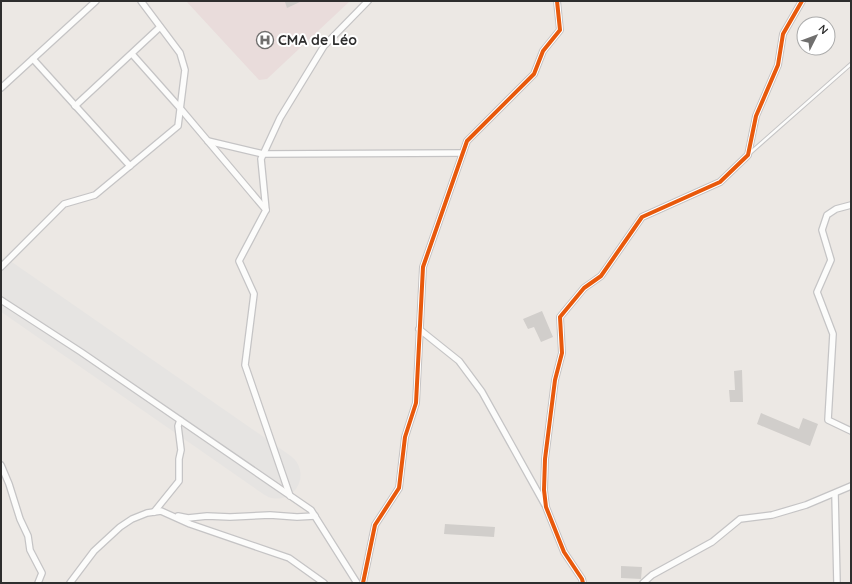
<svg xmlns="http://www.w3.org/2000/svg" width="852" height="584" viewBox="0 0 852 584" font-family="Quicksand,sans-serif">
<rect width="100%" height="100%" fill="#ece8e4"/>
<!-- medical -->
<path fill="#e9dcdb" d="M186,1H350L267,79L259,80Z"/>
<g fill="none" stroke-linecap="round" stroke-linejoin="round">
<!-- runway -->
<path stroke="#e6e4e2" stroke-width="47" d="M1,283L277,475"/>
</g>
<!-- building -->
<g fill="#d1cecb">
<path d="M288,1H302L287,8L285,2Z"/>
<path d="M542,311L553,337L541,342L534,327L528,329L523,319Z"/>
<path d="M742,370L743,402H730L729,390H735L734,371Z"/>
<path d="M761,413L799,429L803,418L818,424L810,446L757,424Z"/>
<path d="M445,524L495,527L494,537L444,534Z"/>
<path d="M621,566L642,567L641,579L621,578Z"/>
</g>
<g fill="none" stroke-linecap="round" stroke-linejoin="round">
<!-- service casing -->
<g stroke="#c5c4c5" stroke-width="4.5">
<path id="service" d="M750,153L851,64"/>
</g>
<!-- minor casing -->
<g stroke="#c5c4c5" stroke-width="8">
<g id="minor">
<path d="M132,54L180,108L266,210L239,261L254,294L245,365L290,496"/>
<path d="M33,59L130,166"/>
<path d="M1,88L96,1"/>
<path d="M75,106L160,27"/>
<path d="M208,141L263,154L462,153"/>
<path d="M851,205L836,209L827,215L822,230L831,260L817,292L833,334L828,420L851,431"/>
<path d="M266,210L261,159L280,118L324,46L368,1"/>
<path d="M1,267L64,204L95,195L178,126L185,70L180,53L141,1"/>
<path d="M1,300L81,352L311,510L357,583"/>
<path d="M419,329L459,361L482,392L545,505"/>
<path d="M1,465L9,484L20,519L28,536L30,550L42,573L38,583"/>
<path d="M835,494L837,583"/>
<path d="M154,512L179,481V459L181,450L178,426L180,420"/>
<path d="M178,516L188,518L207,516L230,517L270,515L297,517L315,516"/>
<path d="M70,583L94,551L120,527L132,519L147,513L161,511L190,524L289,558L324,583"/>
<path d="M363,583L375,525L399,488L405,437L416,403L423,267L467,141L534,74L543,51L560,30L557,1"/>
<path d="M583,583L582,579L564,552L546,507L544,490L545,459L555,380L562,353L560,317L584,288L601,276L642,217L720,182L748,155L756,116L778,65L783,34L802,1"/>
<path d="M643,583L652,575L712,542L740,519L772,515L806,505L851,486"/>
</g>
</g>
<!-- service -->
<use href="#service" stroke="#fcfcfb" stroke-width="2.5"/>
<!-- minor -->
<use href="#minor" stroke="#fcfcfb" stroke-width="5.5"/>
<!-- cycleway casing -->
<g stroke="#fff" stroke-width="6">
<g id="cycleway">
<path d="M363,583L375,525L399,488L405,437L416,403L423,267L467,141L534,74L543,51L560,30L557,1"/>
<path d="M583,583L582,579L564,552L546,507L544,490L545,459L555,380L562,353L560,317L584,288L601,276L642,217L720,182L748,155L756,116L778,65L783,34L802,1"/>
</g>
</g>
<!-- cycleway -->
<use href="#cycleway" stroke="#e8590c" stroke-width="4"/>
</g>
<!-- icons -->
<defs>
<g id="hospital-ring" transform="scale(0.9)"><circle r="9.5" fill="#fff" stroke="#706f6e" stroke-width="1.5"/><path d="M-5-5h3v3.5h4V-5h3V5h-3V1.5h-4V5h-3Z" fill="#706f6e"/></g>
</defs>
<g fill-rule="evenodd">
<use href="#hospital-ring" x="265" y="40"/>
</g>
<g text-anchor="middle" stroke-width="4" stroke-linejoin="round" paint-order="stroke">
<!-- poi labels -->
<g font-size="14" font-weight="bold" fill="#2e2e2e" stroke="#fff" text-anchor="start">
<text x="278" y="45">CMA de Léo</text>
</g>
</g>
<!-- border -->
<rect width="852" height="584" fill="none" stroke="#2e2e2e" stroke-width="4"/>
<!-- north arrow -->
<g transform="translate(816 36) rotate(48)"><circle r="19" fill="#ffffff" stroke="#ababab"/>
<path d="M0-3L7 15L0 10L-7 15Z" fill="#706f6e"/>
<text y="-6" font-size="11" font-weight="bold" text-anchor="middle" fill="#2e2e2e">N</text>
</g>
</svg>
